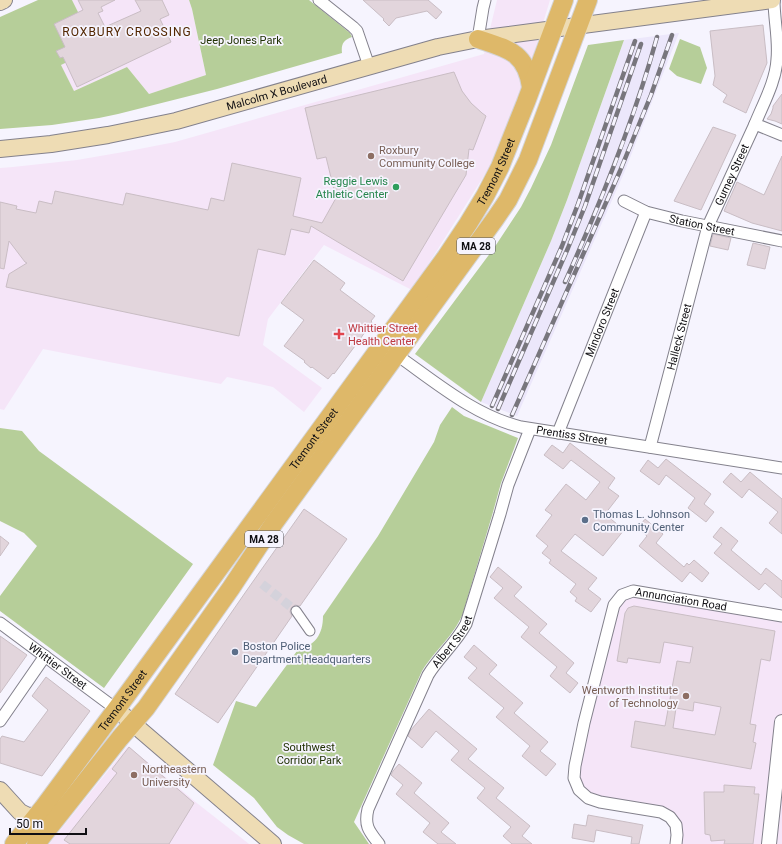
<svg xmlns="http://www.w3.org/2000/svg" width="782" height="844" viewBox="0 0 782 844" font-family="Roboto,sans-serif">
<rect width="100%" height="100%" fill="#f6f4fe"/>
<!-- built -->
<path fill="#ece7fb" d="M679,33L624,173L517,416L481,402L551,241L567,200L624,40Z"/>
<!-- education -->
<g fill="#f5e5f8">
<path d="M72,0H189L192,9L206,75L149,94L127,67L74,91L61,65L96,47Z"/>
<path d="M497,0H550L534,53L521,91L489,168L412,290L324,245L268,319L263,345L322,388L304,412L273,387L227,377L221,384L43,349L4,410L0,409V168L13,167L77,160L129,151L175,142L484,54Z"/>
<path d="M622,595L782,616V844H676L670,817L588,798L575,766Z"/>
<path d="M128,746L198,804L249,844H49Z"/>
</g>
<!-- green -->
<g fill="#b6ce99">
<path d="M38,0H72L96,48L61,65L74,91L127,67L149,94L206,75L192,9L189,0H309L350,33L352,37C343,40 341,45 342,53L217,89L118,114L99,118L52,125L0,129V17Z"/>
<path d="M680,39L700,47L707,68L701,84L677,76L669,69Z"/>
<path d="M624,40L567,200L551,241L481,402L415,354L494,248L521,207L531,188L551,145L588,45Z"/>
<path d="M452,407L464,416L518,438L501,483L493,512L463,613C454,636 434,651 422,671L354,822L369,844H304L288,835L277,827L254,798L213,765L236,701L256,707L297,651C315,645 323,635 323,616L378,536L434,442L440,425Z"/>
<path d="M0,428L22,431L39,451L193,564L104,688L0,611V596L37,546L24,533L0,521Z"/>
</g>
<!-- building -->
<g fill="#e2d5dc" stroke="#c9bdc4" fill-rule="evenodd">
<path d="M78,0H115L101,7L103,11L98,13L105,27L141,11L135,0H162L169,15L160,19L171,42L77,87L63,57L60,58L56,51L65,47L54,24L83,10Z"/>
<path d="M363,0H428L442,12L436,19L427,11L396,18L389,26L383,20L384,19Z"/>
<path d="M763,25L767,63L746,113L723,102L727,95L713,85L715,76L710,31Z"/>
<path d="M454,72L462,91L471,103L482,113L486,116L473,150L469,149L466,175L403,281L311,226L309,233L291,229L285,255L258,249L239,336L6,287L9,274L27,263L25,262L9,241L4,269L0,268V202L17,206L16,209L36,213L39,201L52,204L55,191L123,205L126,193L208,210L211,198L224,201L232,163L301,178L293,216L322,223L336,198L326,157L317,159L305,108Z"/>
<path d="M782,94V124L775,121L767,119L771,114L773,108V106Z"/>
<path d="M713,127L736,135L701,210L674,201Z"/>
<path d="M782,156V231L752,223L724,211L737,182L764,195Z"/>
<path d="M713,234L731,238L728,250L710,246Z"/>
<path d="M753,243L770,247L765,269L747,265Z"/>
<path d="M314,260L345,283L340,290L375,316L371,321L372,322L358,342L334,374L333,373L328,379L312,367L311,368L304,362L305,361L284,346L304,320L281,303Z"/>
<path d="M570,443L615,478L608,488L619,496L605,514L624,530L603,556L575,534L561,551L597,578L588,589L601,599L591,612L575,601L577,598L570,592L576,584L549,563L551,560L542,553L548,546L536,536L552,515L545,510L566,484L586,500L600,482L571,460L563,469L544,455L552,445L563,453Z"/>
<path d="M666,459L711,494L704,504L714,512L706,522L688,508L695,498L666,475L659,485L640,471L648,460L658,468Z"/>
<path d="M750,472L782,499V534L769,523L778,512L749,489L742,498L723,482L731,473L741,482Z"/>
<path d="M304,509L347,539L300,606L295,605L291,608L290,612L292,616L218,723L175,694L247,590Z"/>
<path d="M645,519L663,534L656,543L684,567L687,563L689,565L694,560L709,573L702,582L690,572L682,582L639,546L647,536L638,528Z"/>
<path d="M721,527L738,541L731,550L761,575L766,568L782,581V598L765,583L759,590L714,553L722,544L713,537Z"/>
<path d="M0,536L9,543L0,556Z"/>
<path d="M498,567L522,587L514,596L547,624L539,633L574,663L566,673L578,683L570,693L550,676L557,667L521,637L529,627L494,598L503,588L490,577Z"/>
<path d="M634,606L775,631L770,661L761,659L750,724L756,725L753,742L756,743L751,769L631,747L635,721L665,726L677,661L690,663L693,647L664,642L660,663L628,658L627,663L617,661L625,613L628,608ZM694,702L721,707L715,735L673,728L676,708L693,711Z"/>
<path d="M0,636L27,655L0,693Z"/>
<path d="M474,645L497,665L489,674L523,703L514,713L548,742L540,751L556,764L546,776L522,756L530,746L496,717L504,708L468,678L477,668L464,657Z"/>
<path d="M46,677L90,711L42,776L0,763V739L2,736L24,742L48,710L32,696Z"/>
<path d="M429,709L477,749L468,759L504,788L496,798L530,826L522,836L532,844H512L503,836L511,827L477,798L485,788L451,760L459,751L436,731L422,748L408,736L410,731Z"/>
<path d="M129,747L194,803L169,844H70L64,840L117,773L112,769Z"/>
<path d="M399,764L422,783L414,793L449,823L441,832L456,844H438L423,832L430,823L396,794L403,785L391,775L393,771Z"/>
<path d="M724,785L755,787L754,794H759L753,844H724L725,840L711,841L710,835L705,834L704,792H724Z"/>
<path d="M588,815L643,825L639,844H631L632,837L596,830L594,842L572,838L574,824L586,826Z"/>
</g>
<g fill="none" stroke-linecap="round" stroke-linejoin="round">
<!-- pedestrian-tunnel -->
<path stroke="#d4d2db" stroke-width="9" stroke-dasharray="9 4.5" stroke-linecap="butt" d="M262,584L296,611"/>
<!-- pedestrian casing -->
<g stroke="#83818c" stroke-width="11">
<path id="pedestrian" d="M296,611L310,631"/>
</g>
<!-- minor casing -->
<g stroke="#83818c" stroke-width="13">
<g id="minor">
<path d="M319,0L353,27L357,31L369,66"/>
<path d="M774,0C774,20 779,39 777,59C776,81 763,104 755,124L782,135"/>
<path d="M478,39L483,8L485,0"/>
<path id="s1" d="M624,201L646,212L682,221L782,241"/>
<path id="s2" d="M391,351C432,379 472,415 521,427L782,468"/>
<path id="s3" d="M558,433L646,212"/>
<path id="s4" d="M650,447L708,226L755,124"/>
<path id="s5" d="M0,623L116,709"/>
<path d="M0,721L45,656"/>
<path id="s6" d="M379,844C369,831 364,826 368,809L428,675C439,657 456,643 466,624L500,514L508,485L530,429"/>
<path id="s7" d="M676,844L677,835L676,825L670,817L661,812L600,802L588,798L579,790L574,778L575,766L584,723L614,605L622,595L633,591L782,616"/>
</g>
</g>
<!-- tertiary casing -->
<g stroke="#83818c" stroke-width="16">
<path id="tertiary" d="M769,844L782,722"/>
</g>
<!-- secondary casing -->
<g stroke="#83818c" stroke-width="18">
<g id="secondary">
<path d="M0,2L4,0"/>
<path id="s8" d="M0,149L51,144L108,135L176,121L438,47L478,39L772,0"/>
<path d="M116,709L273,844"/>
<path d="M0,790L20,812L26,815L36,817"/>
</g>
</g>
<!-- primary casing -->
<g stroke="#d4d4d5" stroke-width="20">
<g id="primary">
<path d="M478,39C508,49 526,52 531,87"/>
<path id="s9" d="M14,844L43,808L126,696L446,257L468,224L485,196L500,167L526,102L564,0"/>
<path d="M36,844L120,738L146,708L231,588L274,523L495,219L508,200L528,160L588,0"/>
</g>
</g>
<!-- pedestrian -->
<use href="#pedestrian" stroke="#fff" stroke-width="9"/>
<!-- minor -->
<use href="#minor" stroke="#fff" stroke-width="11"/>
<!-- tertiary -->
<use href="#tertiary" stroke="#fff" stroke-width="14"/>
<!-- secondary -->
<use href="#secondary" stroke="#eedcb4" stroke-width="16"/>
<!-- primary -->
<use href="#primary" stroke="#deb869" stroke-width="18"/>
<!-- rail casing -->
<g stroke="#78767d" stroke-width="4.5">
<g id="rail">
<path d="M565,282C601,202 634,121 657,37"/>
<path d="M492,406L562,246L578,204L635,41"/>
<path d="M498,409L568,248L585,206L641,44"/>
<path d="M512,415L620,171L651,95L672,35"/>
</g>
</g>
<!-- rail -->
<use href="#rail" stroke="#f6f4fe" stroke-width="3" stroke-dasharray="9" stroke-linecap="butt"/>
</g>
<!-- markers -->
<g fill="#8d6e63" stroke="#f6f4fe" stroke-width="1.5">
<circle cx="371" cy="156" r="4"/>
<circle cx="686" cy="696" r="4"/>
<circle cx="134" cy="775" r="4"/>
</g>
<circle fill="#2e9e5b" stroke="#f6f4fe" stroke-width="1.5" cx="396" cy="187" r="4"/>
<path fill="#e0444e" stroke="#f6f4fe" stroke-width="1.5" d="M337 328h4v4h4v4h-4v4h-4v-4h-4v-4h4z"/>
<g fill="#5c6f8a" stroke="#f6f4fe" stroke-width="1.5">
<circle cx="585" cy="520" r="4"/>
<circle cx="235" cy="652" r="4"/>
</g>
<g text-anchor="middle" stroke-width="3.5" stroke-linejoin="round" paint-order="stroke">
<!-- shield labels -->
<g fill="#f6f4fe" stroke="#55545a" stroke-width="1">
<rect x="457" y="238" width="38" height="16" rx="3"/>
<rect x="245" y="531" width="38" height="16" rx="3"/>
</g>
<g font-size="10" font-weight="bold" fill="#100f13">
<text x="476" y="250">MA 28</text>
<text x="264" y="543">MA 28</text>
</g>
<!-- park labels -->
<g font-size="11" fill="#213204" stroke="#f6f4fe">
<text x="241" y="44">Jeep Jones Park</text>
<text x="309" y="751">Southwest<tspan x="309" dy="13">Corridor Park</tspan></text>
</g>
<!-- street labels -->
<g font-size="11" fill="#100f13" stroke="#f6f4fe">
<text dy="4" stroke="none"><textPath href="#s8" startOffset="283">Malcolm X Boulevard</textPath></text>
<text dy="4" stroke="none"><textPath href="#s9" startOffset="828">Tremont Street</textPath></text>
<text dy="4" stroke="none"><textPath href="#s4" startOffset="285">Gurney Street</textPath></text>
<text dy="4" stroke="none"><textPath href="#s1" startOffset="82">Station Street</textPath></text>
<text dy="4" stroke="none"><textPath href="#s3" startOffset="119">Mindoro Street</textPath></text>
<text dy="4" stroke="none"><textPath href="#s4" startOffset="114">Halleck Street</textPath></text>
<text dy="4" stroke="none"><textPath href="#s2" startOffset="203">Prentiss Street</textPath></text>
<text dy="4" stroke="none"><textPath href="#s9" startOffset="504">Tremont Street</textPath></text>
<text dy="4" stroke="none"><textPath href="#s7" startOffset="390">Annunciation Road</textPath></text>
<text dy="4" stroke="none"><textPath href="#s6" startOffset="227">Albert Street</textPath></text>
<text dy="4" stroke="none"><textPath href="#s5" startOffset="72">Whittier Street</textPath></text>
<text dy="4" stroke="none"><textPath href="#s9" startOffset="180">Tremont Street</textPath></text>
</g>
<!-- education labels -->
<g font-size="11" fill="#785e54" stroke="#f6f4fe" text-anchor="start">
<text x="379" y="154">Roxbury<tspan x="379" dy="13">Community College</tspan></text>
<text x="678" y="694" text-anchor="end">Wentworth Institute<tspan x="678" dy="13">of Technology</tspan></text>
<text x="142" y="773">Northeastern<tspan x="142" dy="13">University</tspan></text>
</g>
<!-- leisure labels -->
<g font-size="11" fill="#27864d" stroke="#f6f4fe" text-anchor="end">
<text x="388" y="185">Reggie Lewis<tspan x="388" dy="13">Athletic Center</tspan></text>
</g>
<!-- health labels -->
<g font-size="11" fill="#be3a42" stroke="#f6f4fe" text-anchor="start">
<text x="348" y="332">Whittier Street<tspan x="348" dy="13">Health Center</tspan></text>
</g>
<!-- service labels -->
<g font-size="11" fill="#4e5e75" stroke="#f6f4fe" text-anchor="start">
<text x="593" y="518">Thomas L. Johnson<tspan x="593" dy="13">Community Center</tspan></text>
<text x="243" y="650">Boston Police<tspan x="243" dy="13">Department Headquarters</tspan></text>
</g>
<!-- neighbourhood labels -->
<g font-size="12" letter-spacing="1" fill="#522601" stroke="#f6f4fe">
<text x="127" y="36">ROXBURY CROSSING</text>
</g>
</g>
<!-- scale -->
<path d="M10 828v6h76v-6" fill="none" stroke="#100f13" stroke-width="2"/>
<text x="16" y="828" font-size="12" fill="#100f13" stroke="#f6f4fe" stroke-width="3" paint-order="stroke">50 m</text>
</svg>
